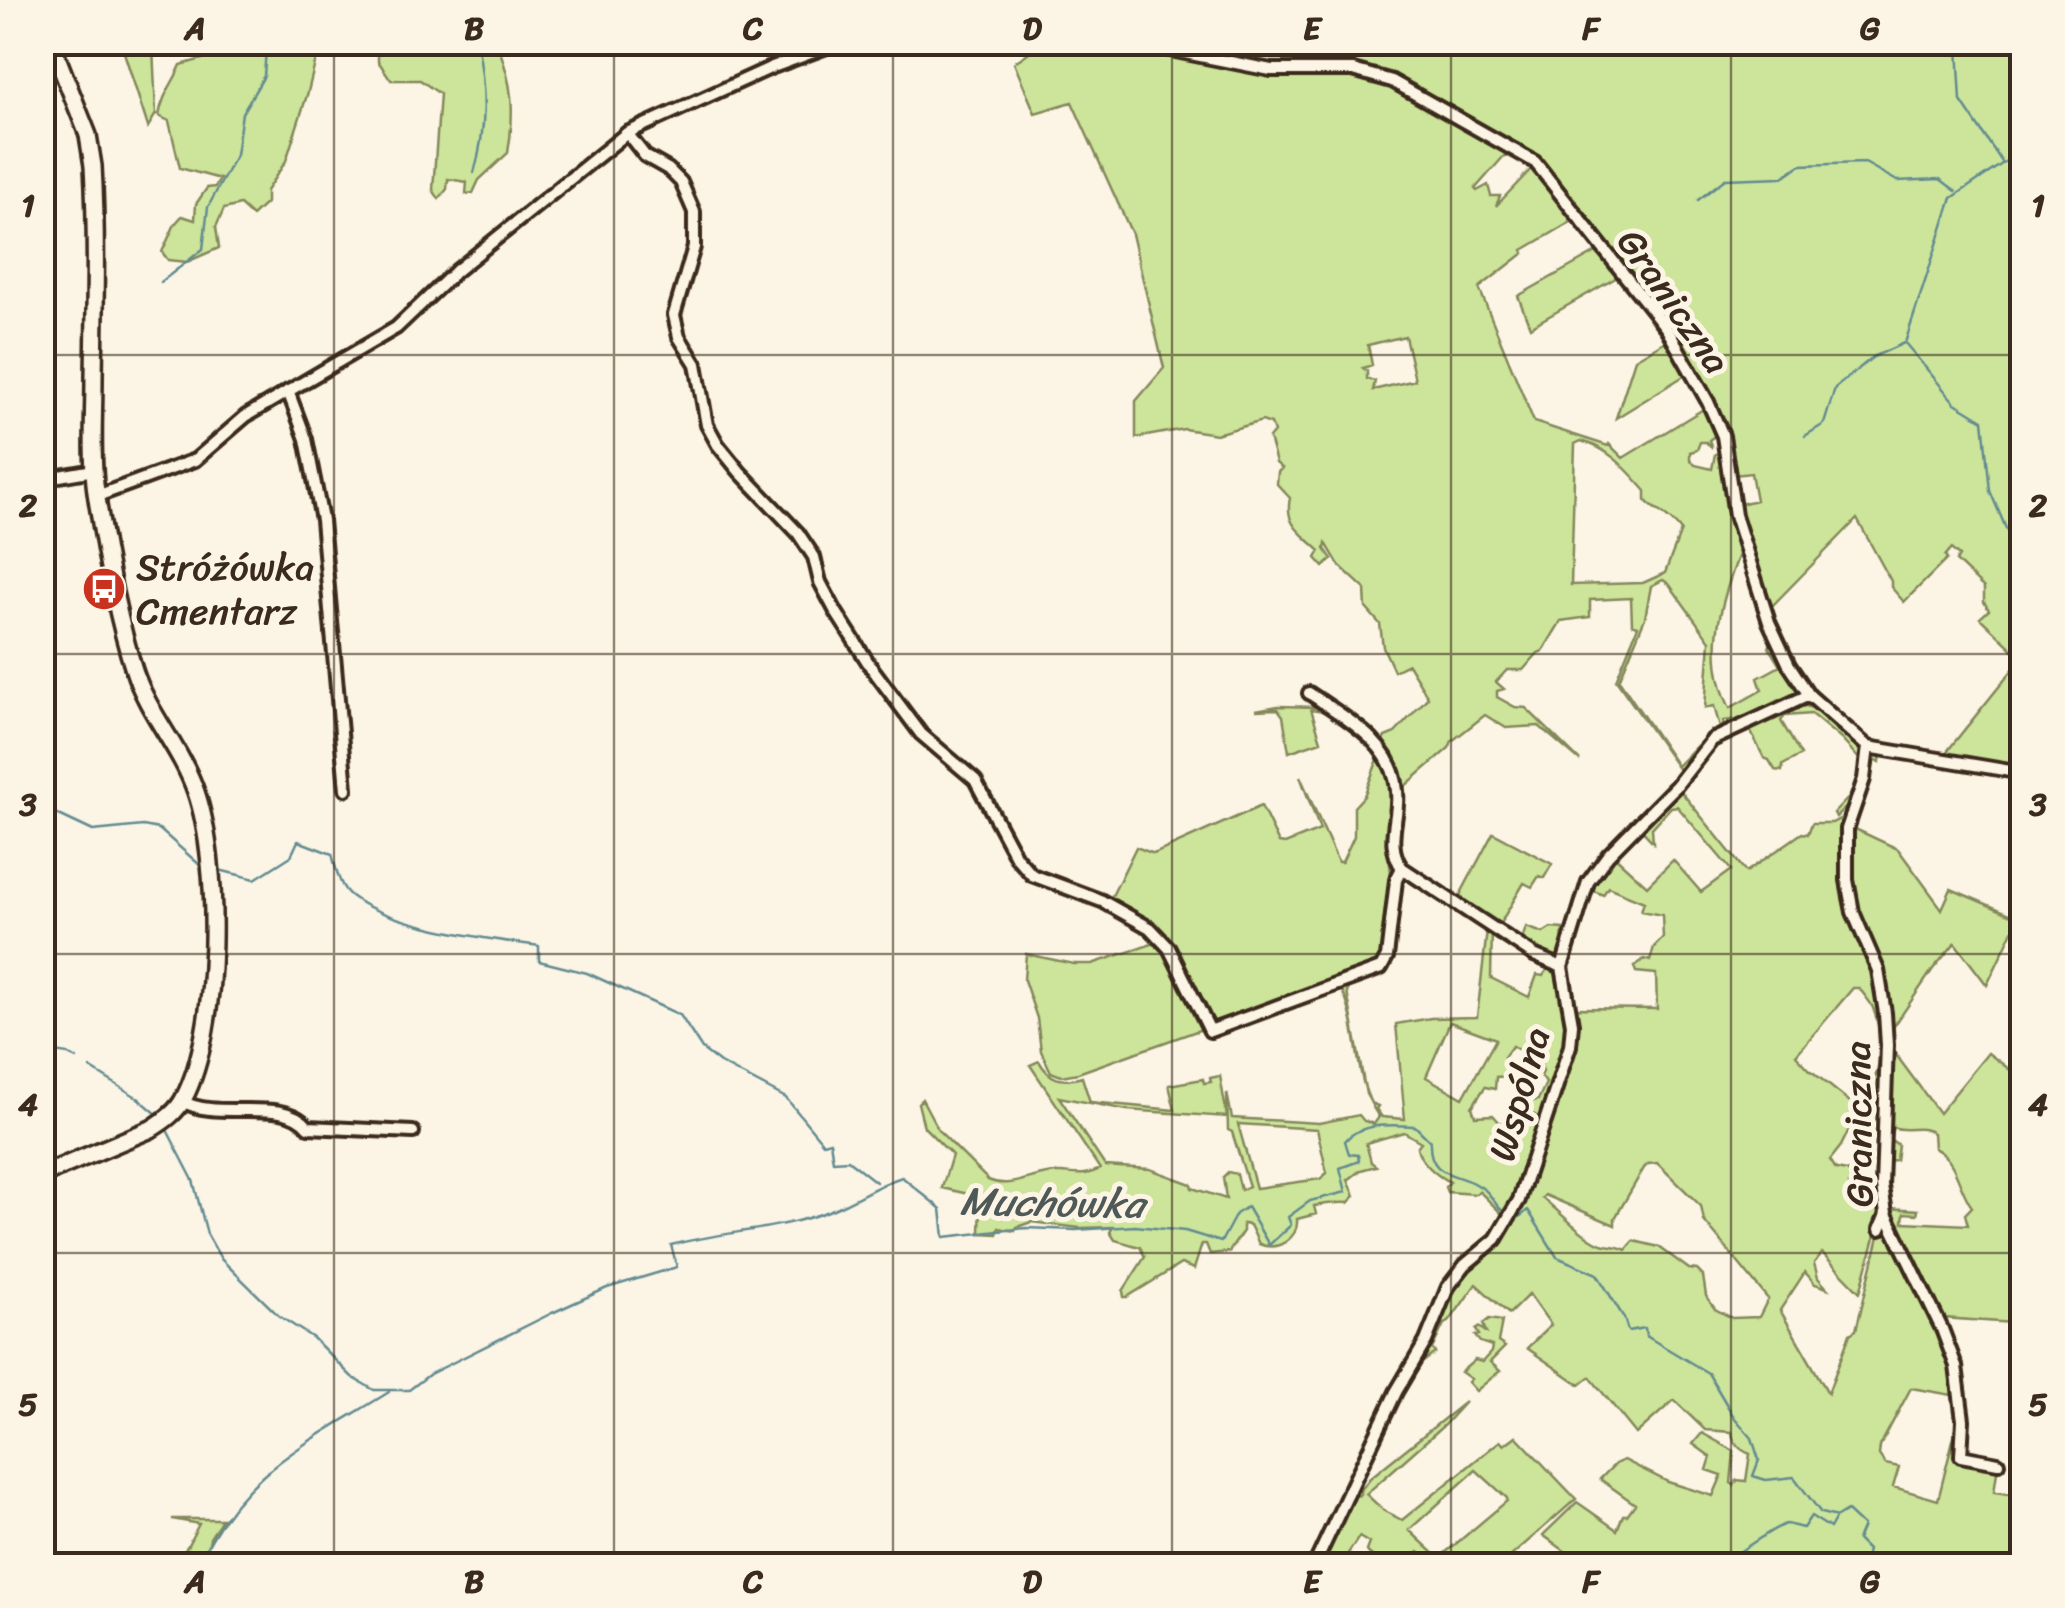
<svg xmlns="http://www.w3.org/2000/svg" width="2065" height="1608" viewBox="0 0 2065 1608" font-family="Sriracha,sans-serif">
<rect width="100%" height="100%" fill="#fcf5e5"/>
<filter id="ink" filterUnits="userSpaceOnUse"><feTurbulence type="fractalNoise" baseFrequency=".01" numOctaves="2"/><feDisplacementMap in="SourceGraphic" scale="20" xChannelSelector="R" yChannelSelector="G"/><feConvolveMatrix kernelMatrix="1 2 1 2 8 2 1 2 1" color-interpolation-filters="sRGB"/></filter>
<g filter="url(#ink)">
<!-- green -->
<g fill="#cde59a" stroke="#84885c" stroke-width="2.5" fill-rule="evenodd">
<path d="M1043,42L1238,43L1234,64L1362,71L1313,43H2022V707L2019,713L2022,716V768L1945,754L2022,658L1980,618L1989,610L1984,602V588L1956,561L1959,556L1951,549L1945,556L1947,559L1904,602L1891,587V581L1857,519L1770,608L1736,505L1756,500L1751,473L1733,475V470L1729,466V453L1663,317L1538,161L1504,156L1475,189L1477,191L1488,185L1491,196H1500L1496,206L1533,167L1578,218L1523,250L1524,253L1479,288L1534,422L1608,446L1609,444L1623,458L1705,408L1716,435L1709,440L1712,448L1706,442H1700L1697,450L1690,452V459L1695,465L1712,469L1715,454L1721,453L1747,564L1800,684C1795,708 1750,719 1729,729L1727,724L1731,720L1723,721L1724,727L1720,728L1714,706L1705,708L1710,641L1669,584L1663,580L1651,586L1645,618L1619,680L1677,766L1711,731L1713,736L1679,770L1616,680L1638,626L1632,624L1631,598L1590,600V617L1561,621L1543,651L1538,653L1523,670H1507L1496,682L1504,689L1497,691V697L1515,707L1526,708L1580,761L1539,726L1506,728L1485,715L1452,741L1449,748L1404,787C1392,866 1394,856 1459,897L1493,833L1552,864L1544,878L1539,876L1532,887L1524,883L1498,927L1405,866L1395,853L1398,801L1382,742L1385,737L1395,733L1428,697L1408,664L1394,671L1383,647L1380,624L1366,608L1365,589L1339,565L1326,543L1325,549L1332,559L1324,567L1316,558L1320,551C1303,534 1284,526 1290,498L1277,484L1278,472L1282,468L1276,463L1269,438L1274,432L1271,424L1262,421L1216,434L1184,429L1136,438V401L1164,368L1132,234L1072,102L1035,113L1014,63ZM1405,336L1415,380L1373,390L1375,381L1367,379V371L1363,368L1372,365L1368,345ZM1581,441C1611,449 1626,469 1646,491V501C1659,514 1667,513 1681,531L1665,573L1643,583L1571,585L1575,444ZM1740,552L1771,642L1769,648L1780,666L1758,678L1762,690L1730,708C1704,657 1720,603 1740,552Z"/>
<path d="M1304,42L1329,62L1327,67H1284L1245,61L1249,51L1246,43Z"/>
<path d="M121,43H158L153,46L156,114L148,127Z"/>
<path d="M232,43H312L316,59L308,92L286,161L266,191V203L252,216L240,205L224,209L216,227L219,248L187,262L168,260L162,252L175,224L182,216L195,220L196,204L207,188L215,187L220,179L180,168L169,121L159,116C162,95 173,84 181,65L202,59Z"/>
<path d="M365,43H497C513,85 515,109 508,153L479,180L473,193L466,194L467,182L448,179L447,189L439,199L433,190L440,94L420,80H391L378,61V44Z"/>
<path d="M1600,250L1621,275L1530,327L1518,296Z"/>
<path d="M1669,339L1701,394L1698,397L1687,374L1616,418L1635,359Z"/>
<path d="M1799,704L1816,709L1862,747L1865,756L1856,798L1836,817L1834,813L1855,791L1862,762L1841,739L1811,714L1785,716L1781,721L1801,755L1783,765L1782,771L1775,770L1769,760L1764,758L1748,726Z"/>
<path d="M1278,706L1319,707L1333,713L1366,737L1378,750L1387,774L1393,795L1387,841L1391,873L1382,953L1372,967L1213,1025L1207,1021L1169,945L1156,930L1114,903L1111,898L1136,847L1154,854L1261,806L1279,843L1285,844L1320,830L1300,776L1338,862H1342L1354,836V807L1364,796L1378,759C1369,736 1336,711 1311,709L1321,741L1289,752L1283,716L1278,709L1256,710Z"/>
<path d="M1872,751L1881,753L1880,762L1871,757L1853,828L1898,849L1942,909L1951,889L2019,918L1987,985L1955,943L1933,969L1890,1032L1891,1048L1939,1113L1988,1053L2013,1072L2022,1063V1343L2013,1323L1942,1318L1962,1373H1959L1886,1208L1918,1210L1917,1214L1904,1213L1903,1222L1968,1225L1965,1214L1972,1207C1958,1188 1957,1159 1934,1148L1933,1133C1920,1124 1907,1133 1893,1127L1890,1139L1898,1145L1896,1160L1888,1161L1885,1157L1879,970L1854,912L1848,880L1851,821Z"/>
<path d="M1679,789L1746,872L1802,833L1808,834L1812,823H1832L1849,814C1839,840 1836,879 1844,906C1850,928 1865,948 1873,970C1882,994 1892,1072 1875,1091L1869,1086C1884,1071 1882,1030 1873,1008C1870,1001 1864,995 1859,988H1853L1796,1055L1810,1070L1859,1109L1841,1146L1830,1160L1836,1169L1847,1171L1853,1176L1849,1184L1881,1199L1882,1212L1860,1292L1822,1253L1814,1263L1818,1278L1827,1288L1815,1284L1805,1272L1780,1310L1828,1393L1850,1334L1856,1330L1881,1228L1889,1226L1947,1348L1958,1396L1911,1388L1880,1446L1879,1455L1885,1464L1899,1467L1893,1487L1938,1500L1960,1412L1959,1455L1998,1465L1994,1492L2022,1496V1565H1584L1543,1535L1577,1502L1617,1530L1623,1515H1627L1635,1504L1600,1479L1615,1464L1624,1460L1668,1482L1713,1496L1722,1475L1707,1470L1711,1457L1693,1444L1702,1433L1734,1451L1731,1483L1734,1485L1737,1480L1746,1481L1750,1454C1740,1450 1733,1443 1732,1432L1705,1430L1674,1400L1636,1434L1590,1377L1580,1385L1527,1348L1551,1325L1529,1294L1509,1314L1476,1284L1449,1322L1444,1324L1432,1349L1435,1353L1414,1369L1448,1292L1466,1268L1504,1235L1523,1192L1528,1190L1525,1187L1570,1064L1574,1008L1657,1009L1656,974L1636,972L1634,967L1644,959L1650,961L1654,947L1663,938L1662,915L1641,911L1644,902L1608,887L1603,895L1589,889L1612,854L1647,886L1673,860L1701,892L1731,870L1677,806L1671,807L1652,828L1653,842L1639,827ZM1657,1163L1701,1206L1704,1221L1768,1299L1759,1317L1732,1318L1715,1309L1706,1296L1703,1276L1697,1270L1689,1269L1659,1247L1634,1241L1626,1250C1616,1244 1606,1248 1595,1241C1574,1229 1561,1212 1542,1198L1545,1195L1615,1225V1218L1644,1168L1648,1164Z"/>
<path d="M1403,875H1410L1492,929L1491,978L1529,997L1537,975L1543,976L1550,966L1558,969L1569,1020L1568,1035L1543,1121L1525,1108L1529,1101L1538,1100L1546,1083L1541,1076L1543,1072L1540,1062L1512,1046L1504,1057L1513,1064L1508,1076L1496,1077L1495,1089L1485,1087L1472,1107L1475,1116L1493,1115L1501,1124L1515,1105L1540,1125L1505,1217L1479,1191L1476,1194L1447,1192L1445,1187L1450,1182C1438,1177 1419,1161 1417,1147L1421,1142L1404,1132L1366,1143L1371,1162L1376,1166L1361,1170L1348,1180L1355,1196L1348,1203C1336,1202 1326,1204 1314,1206L1316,1214L1297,1219C1299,1238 1278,1252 1259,1244L1250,1225L1243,1224V1231L1229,1252L1210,1254L1206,1244H1202L1194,1269L1181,1264L1127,1297H1124L1123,1291L1145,1257L1140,1247L1115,1240L1110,1232L1113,1227L1080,1228L1031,1222L1017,1227L1015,1231L999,1228L997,1234L980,1233L981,1202H986V1198L942,1188L952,1155L924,1127L918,1103L922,1099L939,1131L988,1180C1014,1191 1034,1171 1061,1173C1075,1174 1085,1177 1100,1169L1030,1065L1039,1061C1050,1080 1061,1083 1082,1077L1090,1102L1175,1110L1169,1085L1203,1079L1204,1083L1211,1082L1210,1078L1220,1076L1227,1117L1127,1110L1059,1097L1105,1166L1150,1169L1191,1184L1192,1188L1226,1199L1223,1177L1228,1172L1237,1174L1241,1190L1249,1186L1232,1132L1228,1130L1227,1093L1232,1118L1319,1123L1359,1115L1364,1121L1374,1124L1379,1117C1351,1078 1362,1027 1340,987L1354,981L1347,992L1366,1094L1371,1103L1378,1106L1376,1109L1382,1117L1405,1119L1396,1024L1431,1018L1477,1017L1487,930ZM1450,1022L1496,1039L1463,1098L1426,1077ZM1238,1124L1317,1129L1327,1173L1320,1179L1256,1188Z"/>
<path d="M1526,927L1543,933L1551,928L1563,929L1561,954L1557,961L1521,943Z"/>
<path d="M1161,941L1205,1028L1078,1073L1061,1076L1051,1072L1041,1051L1037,1018L1024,980L1026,954L1074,964H1092Z"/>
<path d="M1489,1319L1502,1321L1498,1342L1505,1347L1490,1362L1500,1371L1476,1391L1468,1382L1471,1379L1461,1372L1475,1360L1482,1362L1491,1352L1492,1346L1480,1342L1475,1336L1479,1335L1476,1330L1479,1327L1486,1332L1483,1324Z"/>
<path d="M1465,1402L1443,1426L1366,1494L1384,1511L1402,1520L1500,1441L1504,1445L1516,1436L1576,1499L1501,1565H1433L1419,1552L1407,1559L1404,1565H1379L1377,1560L1366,1551L1369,1543L1359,1537L1347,1555L1355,1561L1353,1565L1316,1566L1350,1497L1360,1495V1491L1370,1478ZM1476,1470L1507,1498V1501L1439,1558L1409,1530Z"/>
<path d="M172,1519H222L210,1538L204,1565H177L199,1524Z"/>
</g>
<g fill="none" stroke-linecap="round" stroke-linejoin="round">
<!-- stream -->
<g stroke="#648b91" stroke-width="2.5">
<path d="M1954,42L1958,47L1961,101L2002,162"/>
<path d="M474,173C487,127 486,89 477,42"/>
<path d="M1698,200L1725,179L1783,177L1800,165L1865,163L1897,181L1940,179L1956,191"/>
<path d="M161,282L203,249L208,207L236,155L242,113L264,76L266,49L271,42"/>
<path d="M1805,436L1824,424L1835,388L1873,357L1904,343"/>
<path d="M2013,545L1990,491L1983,420L1955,403L1905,343L1952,198L2015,155L2022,153"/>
<path d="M42,807L93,831L143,826L159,829L201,866"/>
<path d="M219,870L255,879L291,856L298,841L332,854C336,868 339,887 351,896C392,927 488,939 539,946V961L587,973L680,1015L702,1049L720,1063L786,1098L823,1143L830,1141L833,1161L848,1160L876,1182"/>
<path d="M42,1050L68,1054L77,1059"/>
<path d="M90,1068L138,1098L158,1115"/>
<path d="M165,1126L193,1180L207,1234L221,1259L279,1316L313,1338L352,1377L374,1390H409L430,1374L552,1313L607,1288L677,1267L671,1245C723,1231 780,1231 831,1210C856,1200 876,1185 902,1177L941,1209L944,1237L1026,1228L1076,1230L1135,1226L1185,1231L1221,1242L1236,1214L1247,1207L1269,1245L1291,1225L1288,1217L1310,1201L1346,1192L1340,1168L1359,1161L1358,1155L1349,1154L1345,1141C1361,1122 1392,1125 1415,1126L1430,1141C1428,1182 1463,1171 1485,1190C1494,1198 1496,1208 1507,1214"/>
<path d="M1514,1217L1517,1219L1528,1210L1557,1257L1597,1274L1624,1318L1628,1331L1645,1328L1646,1336L1708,1373L1734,1417L1752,1438L1759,1460L1753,1476L1766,1480L1794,1477L1821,1513L1837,1517L1847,1511L1863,1526L1857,1540L1867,1550L1864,1562L1868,1566"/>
<path d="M198,1566C240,1471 307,1444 389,1392"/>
<path d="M1720,1566C1728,1559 1778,1525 1786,1524C1788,1524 1802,1528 1803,1528L1811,1516L1830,1528L1835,1519"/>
<path d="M1882,1566L1893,1558L1924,1566"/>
</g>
<!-- minor casing -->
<g stroke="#3b2a1e" stroke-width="18">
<g id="minor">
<path d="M1130,42L1271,70H1353L1392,81L1535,162L1667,329L1708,402L1723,436L1735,515L1769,622L1789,665L1809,695L1868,747L2022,773"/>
<path d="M627,133L645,156L668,169L681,182L694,212V247L674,315L679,337L696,364L707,425L718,445L740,472L798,533L814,557L820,582L836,612L871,667L921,734L975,780L1016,857L1032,875L1102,901L1150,928L1169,948L1210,1031L1381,968L1387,957L1396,880L1402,868"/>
<path d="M288,391L306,439L322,520L346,789"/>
<path d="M42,479L94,470"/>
<path d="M97,496L195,460L246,416L396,328L456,271L627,133L770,68L840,42"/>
<path d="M1309,693C1344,717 1394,743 1397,791C1400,818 1384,843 1402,868L1534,955L1562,967"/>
<path d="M1868,747L1864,779L1847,829V880L1853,912L1878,970L1885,1013L1887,1045L1882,1186L1886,1214L1942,1329L1956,1366L1963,1420L1961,1456L1998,1463"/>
<path d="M182,1101C218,1122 282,1095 308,1127L413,1132"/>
<path d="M1880,1229L1886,1214"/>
<path d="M1314,1566L1396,1392L1426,1341L1448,1287L1465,1265L1496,1239L1519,1200L1570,1046L1572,1024L1562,967L1588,882L1608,855L1676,786L1712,740L1809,695"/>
</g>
</g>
<!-- secondary casing -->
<g stroke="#3b2a1e" stroke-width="22">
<path id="secondary" d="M42,1175L151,1129C164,1121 177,1112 184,1098C220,1030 221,864 196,792C181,748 148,714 134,670C116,614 105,551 96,492C91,455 94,416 94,378C95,308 97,236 93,166L88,135L51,42"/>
</g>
<!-- minor -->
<use href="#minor" stroke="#fcf5e5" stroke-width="10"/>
<!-- secondary -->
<use href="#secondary" stroke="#fcf5e5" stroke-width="15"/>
</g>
</g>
<!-- grid -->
<path fill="none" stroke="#3b2a1e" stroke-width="2.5" stroke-opacity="0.55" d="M334,42V1566M614,42V1566M893,42V1566M1172,42V1566M1451,42V1566M1731,42V1566M42,355H2022M42,654H2022M42,954H2022M42,1253H2022"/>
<!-- icons -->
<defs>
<g id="bus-disc" transform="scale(2.25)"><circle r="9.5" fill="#c8321e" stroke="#fcf5e5"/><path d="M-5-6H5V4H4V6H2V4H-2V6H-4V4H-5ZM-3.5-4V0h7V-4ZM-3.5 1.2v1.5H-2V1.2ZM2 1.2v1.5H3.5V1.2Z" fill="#fff"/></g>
</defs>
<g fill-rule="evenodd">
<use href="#bus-disc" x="104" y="589"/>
</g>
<g text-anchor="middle" stroke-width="10" stroke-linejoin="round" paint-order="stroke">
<!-- street labels -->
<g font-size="38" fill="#3b2a1e" stroke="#fcf5e5">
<text transform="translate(1674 301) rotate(55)" y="13">Graniczna</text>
<text transform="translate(1519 1094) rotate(-74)" y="13">Wspólna</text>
<text transform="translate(1858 1124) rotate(-91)" y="13">Graniczna</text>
</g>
<!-- poi labels -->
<g font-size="38" fill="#3b2a1e" stroke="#fcf5e5" text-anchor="start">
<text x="136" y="580">Stróżówka<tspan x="136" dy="44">Cmentarz</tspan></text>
</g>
<!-- water labels -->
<g font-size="40" font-style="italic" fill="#4f5a58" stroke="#fcf5e5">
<text transform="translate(1052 1202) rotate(1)" y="14">Muchówka</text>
</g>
</g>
<!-- margin -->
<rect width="2065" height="1608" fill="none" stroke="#fcf5e5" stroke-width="110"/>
<rect x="55" y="55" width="1955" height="1498" fill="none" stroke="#3b2a1e" stroke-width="4"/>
<g font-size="32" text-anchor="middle" font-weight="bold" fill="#3b2a1e">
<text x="195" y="39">A</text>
<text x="474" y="39">B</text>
<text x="753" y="39">C</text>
<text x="1032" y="39">D</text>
<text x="1312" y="39">E</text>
<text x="1591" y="39">F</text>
<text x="1870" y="39">G</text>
<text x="28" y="216">1</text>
<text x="2038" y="216">1</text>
<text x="28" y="516">2</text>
<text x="2038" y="516">2</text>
<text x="28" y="815">3</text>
<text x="2038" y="815">3</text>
<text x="28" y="1115">4</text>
<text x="2038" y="1115">4</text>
<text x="28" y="1415">5</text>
<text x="2038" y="1415">5</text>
<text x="195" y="1592">A</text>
<text x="474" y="1592">B</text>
<text x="753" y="1592">C</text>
<text x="1032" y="1592">D</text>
<text x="1312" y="1592">E</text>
<text x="1591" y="1592">F</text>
<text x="1870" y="1592">G</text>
</g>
</svg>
